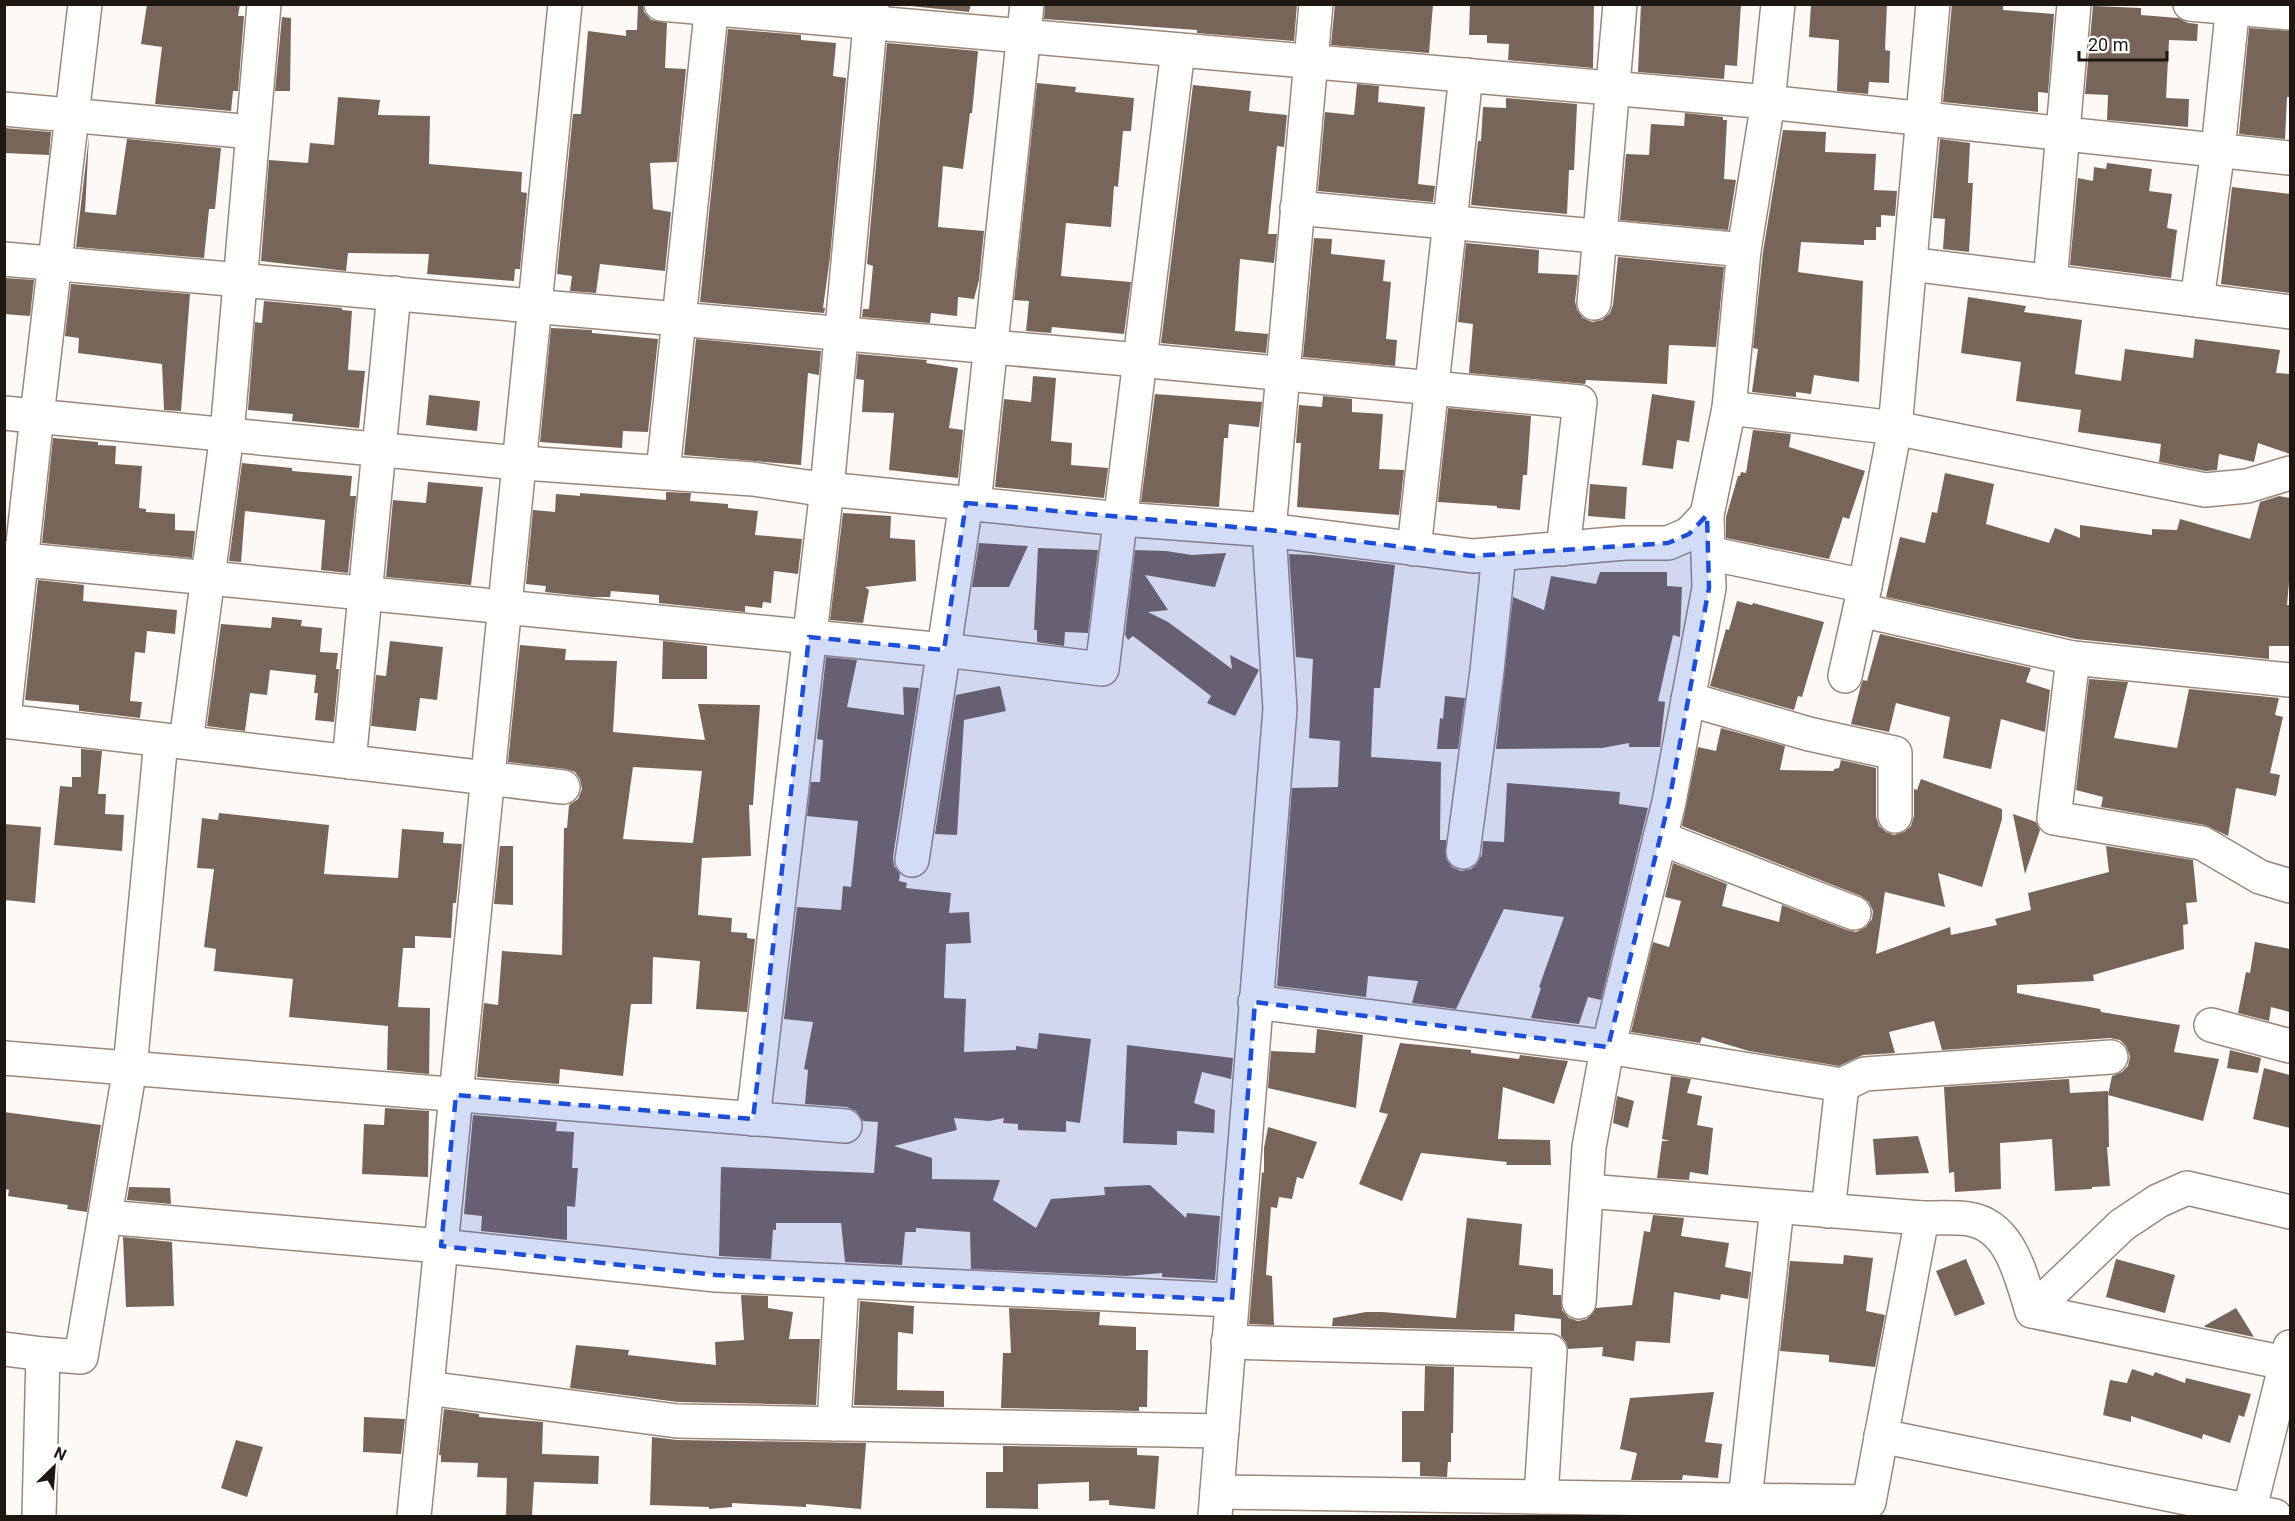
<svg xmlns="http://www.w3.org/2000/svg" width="2295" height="1521" viewBox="0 0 2295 1521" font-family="Roboto,sans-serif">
<rect width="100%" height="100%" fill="#fdf9f6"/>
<!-- building -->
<g fill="#786559" fill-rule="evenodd">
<path d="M147,4H240L238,16H244L238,91H233L231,111L155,104L162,47L141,44Z"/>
<path d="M638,4H643L644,12L651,20L667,23L665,68L686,69L677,162L650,163L653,209L671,212L665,271L600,264L596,293L570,291L572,276L557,274L573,114H581L588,31L626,36V30H637Z"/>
<path d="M891,4H971L969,12Z"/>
<path d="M1045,4H1297L1294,41L1197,33V30L1044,19Z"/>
<path d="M1335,4H1433L1429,53L1331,45Z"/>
<path d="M1470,4H1594L1593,68L1508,60L1509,44L1487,43V35H1469Z"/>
<path d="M1641,4H1741L1737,66L1725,65L1724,79L1638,72Z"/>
<path d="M1811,4H1887L1885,50L1890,51L1889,83L1869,82L1868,94L1837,91L1839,40L1809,37Z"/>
<path d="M1952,4H2003V10L2054,14L2048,93L2038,92V112L1943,102Z"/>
<path d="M2093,6L2141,8V15L2178,18L2188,23L2198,24L2197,41L2169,40L2166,98L2189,99L2188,127L2107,120L2108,95L2085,94Z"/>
<path d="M282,17L291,18L290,91H275Z"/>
<path d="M2249,28L2290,31V97H2287L2285,139L2239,134Z"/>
<path d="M728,29L801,35V40L836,43L833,76L846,78L830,257L823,308H825L824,313L700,302Z"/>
<path d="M887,43L978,51L972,113H970L963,169L943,166L938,227L984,231L979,280L974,299L958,297L957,316L931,313L930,323L862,317L863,309H869L873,266L867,264Z"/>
<path d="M1037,83L1076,87L1075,92L1134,98L1131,131H1123L1118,187L1114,186L1111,227L1066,223L1061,276L1131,282L1124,334L1052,327L1051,333L1026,331L1029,301L1014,300Z"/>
<path d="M1357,84L1379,86L1378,102L1425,107L1418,184L1435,186L1433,202L1318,191L1325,112L1354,115Z"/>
<path d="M1193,85L1251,91L1249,111L1287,115L1284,147L1277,146L1268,234H1277L1274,263L1240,259L1235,331L1268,334L1266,353L1161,343Z"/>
<path d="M338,97L380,100L378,115L430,116L429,164L522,172L521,192L527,193L520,269H515L514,281L427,274L429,254L348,253L346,271L261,261L269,160L308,163L310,143L334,145Z"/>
<path d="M1506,98L1577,104L1574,170H1569L1567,214L1471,205L1478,141H1481L1483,107L1506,108Z"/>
<path d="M1685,113L1723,117V120H1727L1724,179L1736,180L1728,230L1620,220L1626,154L1649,155L1651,124L1684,126Z"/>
<path d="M4,128L51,132L49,155L4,153Z"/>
<path d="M1783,130L1826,132L1825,152L1876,154L1874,190L1897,191L1895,216L1881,215V227H1876V240H1864V245L1801,242L1798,272L1863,281L1859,382L1814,375L1811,394L1796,392V397L1752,392L1758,349L1753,348L1763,252Z"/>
<path d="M89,136L85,212L116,215L127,139L221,148L215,209H209L204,258L76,247Z"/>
<path d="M1940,139L1970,143L1968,183H1973L1969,252L1943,249L1945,219L1933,218Z"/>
<path d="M2107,163L2152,169L2149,191L2172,194L2167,228L2177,230L2171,278L2070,265L2078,178L2093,181L2094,167L2106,169Z"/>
<path d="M2232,187L2290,194V293L2221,284Z"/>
<path d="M1314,238L1332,239L1331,254L1385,260L1383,281L1391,282L1386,339L1397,340L1395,366L1303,357Z"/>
<path d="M1466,243L1539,250L1538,273L1578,275L1575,301L1577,310L1583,318L1592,322L1602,320L1610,313L1613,305L1618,257L1724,267L1716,347L1669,345L1667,384L1586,380L1585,384L1469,373L1473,324L1458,322Z"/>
<path d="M4,278L34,280L30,316L4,314Z"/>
<path d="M71,284L190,294L181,411L164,410L162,364L78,353L79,338L65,336Z"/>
<path d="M1968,297L2026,306L2024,312L2082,320L2075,374L2121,381L2125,349L2193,358L2195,339L2280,350L2276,373L2290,374V454L2258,443L2254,462L2219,454L2217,470L2206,471L2159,462L2161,444L2078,432L2081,410L2016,401L2021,362L1961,353Z"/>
<path d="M264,301L342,308V310L352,311L348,370L365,371L359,428L292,421L293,414L248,410L255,322L262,323Z"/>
<path d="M551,328L592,330V333L658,339L648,432L623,431L622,448L540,442Z"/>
<path d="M696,339L821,351L819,375L808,373L801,465L684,455Z"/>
<path d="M858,354L927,360L926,363L958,368L949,428L963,430L958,478L889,470L894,413L862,412L864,380L856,379Z"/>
<path d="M1033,376L1056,378L1051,441L1072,443L1071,465L1108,468L1104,498L995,487L1004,399L1031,402Z"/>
<path d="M1155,394L1262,402L1259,427L1229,424L1228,438H1224L1219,507L1141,502Z"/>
<path d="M1652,394L1695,401L1689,442L1677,440L1673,469L1642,465Z"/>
<path d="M429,395L480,401L477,431L426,425Z"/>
<path d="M1323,396L1352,399V412L1383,414L1379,469L1404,470L1399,515L1297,507L1301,443H1296L1299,405L1322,407Z"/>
<path d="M1448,408L1531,416L1527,475H1523L1520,510L1497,508V506L1438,502Z"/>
<path d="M1753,430L1791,434L1789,447L1865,471L1849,519L1843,517L1829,559L1726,538V517L1738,476H1740L1741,472L1746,473Z"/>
<path d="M53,438L98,442V445L116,446L115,464L142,466L139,508L146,509V512L175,514V530L195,531L192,558L42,543Z"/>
<path d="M242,463L292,468V471L352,476L350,496H356L348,573L321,570L325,520L245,511L241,562L229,561Z"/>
<path d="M1945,473L1994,484L1986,524L2049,543L2055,528L2080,538V525L2152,535V529L2177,530L2180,519L2250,539L2260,502L2279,496L2290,498V571L2287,605H2289V646H2269V659L2076,639L1886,597L1900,537L1925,543L1932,512L1937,513Z"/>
<path d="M428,482L483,487L471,585L386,577L393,500L426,503Z"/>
<path d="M1590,484L1627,487L1625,519L1588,516Z"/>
<path d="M666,492L691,493L690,501L728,504V508L758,511L755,535L802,539L798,574L774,571L771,603L763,602L762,608L745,606V612L659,603V595L611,591L610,597H592L545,592L546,586L526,584L533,510L555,512L556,494L580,496V493L666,500Z"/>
<path d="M843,513L891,516L890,538L915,540L916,581L865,587L869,590L863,623L830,620Z"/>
<path d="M979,543L1028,546L1009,587H972Z"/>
<path d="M1038,548L1098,550L1088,633L1065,632L1064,646L1037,642V630H1034Z"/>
<path d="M1135,550L1166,551L1192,555L1226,553L1215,587L1145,575L1168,610L1148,612L1168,622L1232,669L1230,655L1259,670L1235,716L1207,703L1211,696L1133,636L1128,640L1125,635Z"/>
<path d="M1289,554L1313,555L1395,565L1380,688H1374L1371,757L1441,762L1440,840H1446V859L1452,867L1461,871L1471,869L1477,864L1482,854L1483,841L1504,842L1507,783L1620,792L1619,804L1648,808L1601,1000L1588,997L1579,1024L1531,1018L1541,988L1539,987L1564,917L1504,909L1456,1009L1412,1003L1418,981L1368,976L1366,997L1277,986L1292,788L1338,787L1340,741L1309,738L1313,659L1296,657Z"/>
<path d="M1600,572H1667V586L1682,587L1680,637L1673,635L1658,701L1665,702L1660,747H1629V743L1602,748L1496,749L1513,597L1544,610L1551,576L1596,584Z"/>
<path d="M38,580L84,585L83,601L177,610L175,634L147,631L145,653L135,652L130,701L142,702L140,718L81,711H79V705L25,700Z"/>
<path d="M1737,601L1752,605L1753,603L1824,622L1802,697L1798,696L1794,710L1710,686L1726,629L1729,630Z"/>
<path d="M272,617L302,620L301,626L322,628L320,652L338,653L336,669H339L334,722L315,720L318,693H314L316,675L270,670L267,695L250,693L245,731L207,726L221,624L271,628Z"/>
<path d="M1880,634L2031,668L2026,682L2050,690L2045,732L2001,719L1991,769L1943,758L1950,717L1896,703L1889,732L1851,724L1861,685L1863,680L1867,681Z"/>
<path d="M390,641L443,647L437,700L420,698L416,731L371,726L376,675L386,676Z"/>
<path d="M663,641L707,646V679H662Z"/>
<path d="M520,645L566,649L565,660L617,661L613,732L705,740L698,704L760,705L753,805H749L751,856L702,858L698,915L732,918L731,932L747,933V938L755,939L747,1012L696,1009L700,961L653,957L652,1004H631L623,1076L560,1069L559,1084L477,1077L484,1003L498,1005L502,951L562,955L564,828H567L569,805L578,799L582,789L580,779L575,772L566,769L508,762ZM633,767L702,771L693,843L623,839Z"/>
<path d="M826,657L857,660L847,707L904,715L903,687L919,688L893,857L894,866L900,874L899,881L907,883L906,888L951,893L949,913L969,912L971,943L946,944L944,998L966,999L964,1052L1016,1050V1046L1037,1049L1039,1033L1091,1039L1080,1123L1066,1121V1132L1018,1130V1124L1003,1123L1004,1118L989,1121L954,1118L957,1130L894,1146L932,1158V1179L1000,1180L993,1200L1036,1228L1051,1199L1105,1195L1104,1187L1150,1185L1186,1218L1187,1213L1220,1216L1215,1280L1162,1277V1273L1126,1276L971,1269L970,1232L916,1228V1232H905L902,1265L845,1262L841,1223H776V1230H773L771,1259L719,1256L721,1167L874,1173L878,1122L863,1121L856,1111L847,1107L805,1104L808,1070L804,1069L813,1022L784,1019L797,907L841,910L843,886L851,887L858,821L807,816L811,782H820L823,740L817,739Z"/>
<path d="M2089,679L2128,682L2114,738L2177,748L2189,689L2279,698L2275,715L2283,717L2270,773L2280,775L2276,796L2236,788L2228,836L2205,825L2101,807L2103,797L2076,790Z"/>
<path d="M1000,686L1006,711L964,720L957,835L935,834L956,695Z"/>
<path d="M1445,696L1465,698L1458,749H1437L1440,718L1443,719Z"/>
<path d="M1721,728L1785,746L1780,770L1834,771V769L1839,768L1841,760L1876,768V817L1879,826L1886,832L1894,835L1904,832L1911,826L1914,816V789L1917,790L1921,779L2002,809V819L1982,887L1938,873L1945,907L1885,892L1876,954L1950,927L1951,935L1997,925L1995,919L2031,910L2028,893L2109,872L2106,846L2193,860L2197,902L2186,903L2188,924L2183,925L2184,949L2093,975L2094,981L2017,985V993L2100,1009L2101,1012L2180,1025L2174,1052L2219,1059L2203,1121L2108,1095L2112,1076L2122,1072L2128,1066L2130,1056L2126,1046L2120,1040L2110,1038L1942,1050L1934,1021L1889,1032L1895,1053L1863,1055L1839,1066L1749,1051L1702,1037L1700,1043L1631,1032L1653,942L1669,947L1681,901L1665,897L1673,863L1727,884L1722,906L1779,922L1782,905L1847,930L1856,932L1866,927L1872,919L1873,911L1869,902L1861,896L1682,826L1698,747L1716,751Z"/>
<path d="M81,749L102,751L98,794H106L105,814L124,815L122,851L54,845L60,786L72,787V777H81Z"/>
<path d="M219,813L329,825L324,874L398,878L402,829L444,832L443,843L462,844L456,903H453L451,938L415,936V948H403L398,1007L430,1008L429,1074L387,1070L388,1026L289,1017L293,979L214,971L216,949L204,947L214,869L197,868L202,818L218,820Z"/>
<path d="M2013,814L2036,822L2040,830L2025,874Z"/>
<path d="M4,824L41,827L35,903L4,900Z"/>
<path d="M500,846H513V905L494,904Z"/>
<path d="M2255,942L2290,949V1012L2271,1007L2269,1021L2238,1013L2246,972L2250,973Z"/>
<path d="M1317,1029L1363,1035L1356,1108L1268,1088L1271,1051L1315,1053Z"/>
<path d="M1400,1043L1471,1050V1053L1519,1059L1520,1055L1568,1061L1554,1104L1503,1087L1498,1139L1550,1140L1551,1165H1506L1507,1162L1421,1153L1402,1201L1359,1184L1388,1114L1379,1112Z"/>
<path d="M1127,1045L1233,1058L1231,1079L1202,1072L1194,1103L1215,1110L1214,1133L1177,1131V1145L1123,1143Z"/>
<path d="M2230,1050L2261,1058L2258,1073L2227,1068Z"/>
<path d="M2264,1068L2290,1075V1128L2253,1119Z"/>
<path d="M1671,1076L1691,1079L1687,1093L1702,1096L1697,1125L1713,1128L1708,1175L1690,1172L1689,1180L1657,1178L1662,1141H1670L1662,1139Z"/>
<path d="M2069,1079L2070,1093L2108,1091L2109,1147H2107L2110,1186L2092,1187V1189L2055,1191L2052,1139L2000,1143L2001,1189L1955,1192L1954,1172L1949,1173L1944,1087Z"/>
<path d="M1617,1096L1634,1101L1628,1128L1613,1123Z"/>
<path d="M385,1108L429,1111L428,1177L362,1174L364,1124L384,1125Z"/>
<path d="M4,1112L101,1125L87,1212L67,1209L68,1205L8,1196L9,1190L4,1189Z"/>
<path d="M473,1115L557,1122L556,1131L574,1132L572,1168H578L575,1207L567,1206V1240L481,1231L482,1216L464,1214Z"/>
<path d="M1268,1127L1317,1142L1303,1179L1297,1177L1292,1199L1279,1197L1277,1208L1271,1207L1266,1275L1272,1276L1274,1325L1249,1324L1262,1172L1264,1173V1148Z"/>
<path d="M1918,1136L1929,1173L1876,1175L1873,1139Z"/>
<path d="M129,1187L170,1188L171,1204L127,1200Z"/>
<path d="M1653,1215L1684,1218L1681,1236L1729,1243L1725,1267L1751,1272L1748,1299L1721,1294L1720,1300L1674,1292L1670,1343L1636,1341L1634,1361L1602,1356L1603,1347L1568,1349L1566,1342L1561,1336V1319L1515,1314L1514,1331L1332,1326L1333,1318L1366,1312H1382L1456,1318L1467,1218L1522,1224L1519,1265L1553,1269V1295H1561L1562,1310L1569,1318L1578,1321L1587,1319L1596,1308L1632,1305L1644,1231L1650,1232Z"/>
<path d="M123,1237L172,1242L174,1306L126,1307Z"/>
<path d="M1844,1255L1873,1258L1866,1311L1885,1315L1875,1367L1829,1362V1355L1780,1351L1790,1261L1843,1264Z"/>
<path d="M1966,1259L1985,1304L1955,1316L1936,1271Z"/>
<path d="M2116,1259L2175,1275L2165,1313L2106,1297Z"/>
<path d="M741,1295L768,1296V1308L793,1312L789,1339H820L816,1405L678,1402L570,1388L576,1345L629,1350L628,1355L716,1365L715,1342L744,1340Z"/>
<path d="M860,1301L914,1306L913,1334L898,1332L897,1390L944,1391V1407L854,1405Z"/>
<path d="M1009,1308L1100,1312L1099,1325L1136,1327V1350H1148L1147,1407H1139V1411L1001,1408L1003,1353H1011Z"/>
<path d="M2236,1308L2254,1337L2205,1327L2204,1326Z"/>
<path d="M1425,1366L1454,1367L1453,1433H1451V1462H1448L1447,1477L1420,1476V1462H1402V1411H1424Z"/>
<path d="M2132,1369L2153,1376L2155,1372L2185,1383L2186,1378L2251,1394L2244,1417L2239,1415L2230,1443L2203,1434L2202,1439L2131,1416V1422L2103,1415L2110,1380L2127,1383Z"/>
<path d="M1714,1392L1705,1442L1722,1444L1718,1478L1683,1475L1682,1480H1631L1637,1453L1620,1449L1630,1398Z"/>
<path d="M444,1409L479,1414V1417L543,1422L542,1454L599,1456L598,1484L534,1482L532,1516H506L507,1478L477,1477L478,1463L441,1462V1455H439Z"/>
<path d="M364,1417L405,1419L401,1454L363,1452Z"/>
<path d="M652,1437L677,1440L866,1443L861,1509L806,1504V1507L732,1503V1507L709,1509V1507L650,1505Z"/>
<path d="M236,1440L263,1447L247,1497L221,1488Z"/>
<path d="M1003,1446L1137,1448V1455L1159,1456L1155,1509L1109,1505V1500L1089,1501V1482L1038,1484V1509L986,1508V1472H1003Z"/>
</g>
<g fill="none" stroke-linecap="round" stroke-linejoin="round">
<!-- minor casing -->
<g stroke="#9b877a" stroke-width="36">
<g id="minor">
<path d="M661,4L1768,102L2290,158"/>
<path d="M2190,4L2290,13"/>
<path d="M4,109L252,132"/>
<path d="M1297,208L1744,250"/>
<path d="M4,259L1139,360L1580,402L1563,549"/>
<path d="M1910,264L2290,312"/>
<path d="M2050,282L2074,4"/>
<path d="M2197,300L2218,150L2233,4"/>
<path d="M1594,303L1620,4"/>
<path d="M1729,408L1895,428L2205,490L2247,486L2290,473"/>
<path d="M4,413L508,462L753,479L807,487L1121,519L1269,530L1473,556L1625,543H1668L1689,534L1707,515L1729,408L1744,250L1768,102L1778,4"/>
<path d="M663,472L712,4"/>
<path d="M974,504L1027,4"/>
<path d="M1414,549L1466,75"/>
<path d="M1708,553L1865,586"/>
<path d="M4,558L944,650L1102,669L1178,50"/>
<path d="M1860,610L2073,658"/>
<path d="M1845,676L1865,586L1895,428L1933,4"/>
<path d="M2290,680L2073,658L2054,818L2202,843L2260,877L2290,886"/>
<path d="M1688,699L1809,734L1895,753V816"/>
<path d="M4,717L37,416L85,4"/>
<path d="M4,721L563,787"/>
<path d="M186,742L227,434L264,4"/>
<path d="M349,762L394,293"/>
<path d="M1660,838L1854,913"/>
<path d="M1463,852L1487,671L1499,554"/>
<path d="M912,860L966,503"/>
<path d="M1255,1002L1608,1047L1842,1085L1865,1074L2111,1057"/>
<path d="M2211,1025L2290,1046"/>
<path d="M4,1058L845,1126"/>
<path d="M753,1119L827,489L872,4"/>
<path d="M1828,1211L1842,1085"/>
<path d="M105,1217L441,1246L716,1275L1232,1300"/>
<path d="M1922,1218C1937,1218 1954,1217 1969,1219C2012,1226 2021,1278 2032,1311L2290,1364"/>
<path d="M1579,1302L1589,1147L1605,1060L1669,802L1709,588L1707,515"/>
<path d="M2032,1311L2122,1225L2158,1201L2187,1188L2290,1212"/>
<path d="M1228,1342L1550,1351L1541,1497"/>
<path d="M4,1349L43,1354"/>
<path d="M427,1388L677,1421L1222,1431"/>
<path d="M834,1424L842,1281"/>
<path d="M1881,1436L2275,1516"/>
<path d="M1217,1492L1869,1502L1922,1218L1587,1191"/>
<path d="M1745,1500L1777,1207"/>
<path d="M39,1516L43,1354L81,1357L130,1068L161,740"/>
<path d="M414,1516L565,4"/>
<path d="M1215,1516L1280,709L1269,530L1316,4"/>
<path d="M2248,1516L2290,1347"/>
</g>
</g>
<!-- minor -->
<use href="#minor" stroke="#fff" stroke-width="33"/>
</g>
<!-- marked area -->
<path fill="#1d4ed8" fill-opacity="0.2" stroke="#1d4ed8" stroke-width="4.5" stroke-dasharray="12 8" stroke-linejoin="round" d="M966,503L1269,530L1473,556L1668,543L1689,534L1707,515L1709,588L1669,802L1608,1047L1255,1002L1232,1300L716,1275L441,1246L456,1095L753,1119L809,637L944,650Z"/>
<!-- border -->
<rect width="2295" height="1521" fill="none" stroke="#1f1712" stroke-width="12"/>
<!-- north arrow -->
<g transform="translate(54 1467) rotate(25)" stroke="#ffffff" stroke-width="4.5" paint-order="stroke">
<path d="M0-4.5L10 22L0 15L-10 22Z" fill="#1f1712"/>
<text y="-9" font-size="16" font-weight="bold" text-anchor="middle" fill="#1f1712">N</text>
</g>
<!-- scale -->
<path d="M2079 51v9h88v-9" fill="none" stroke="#1f1712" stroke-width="3"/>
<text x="2088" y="51" font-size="18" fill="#1f1712" stroke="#ffffff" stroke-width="4.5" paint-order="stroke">20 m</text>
</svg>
